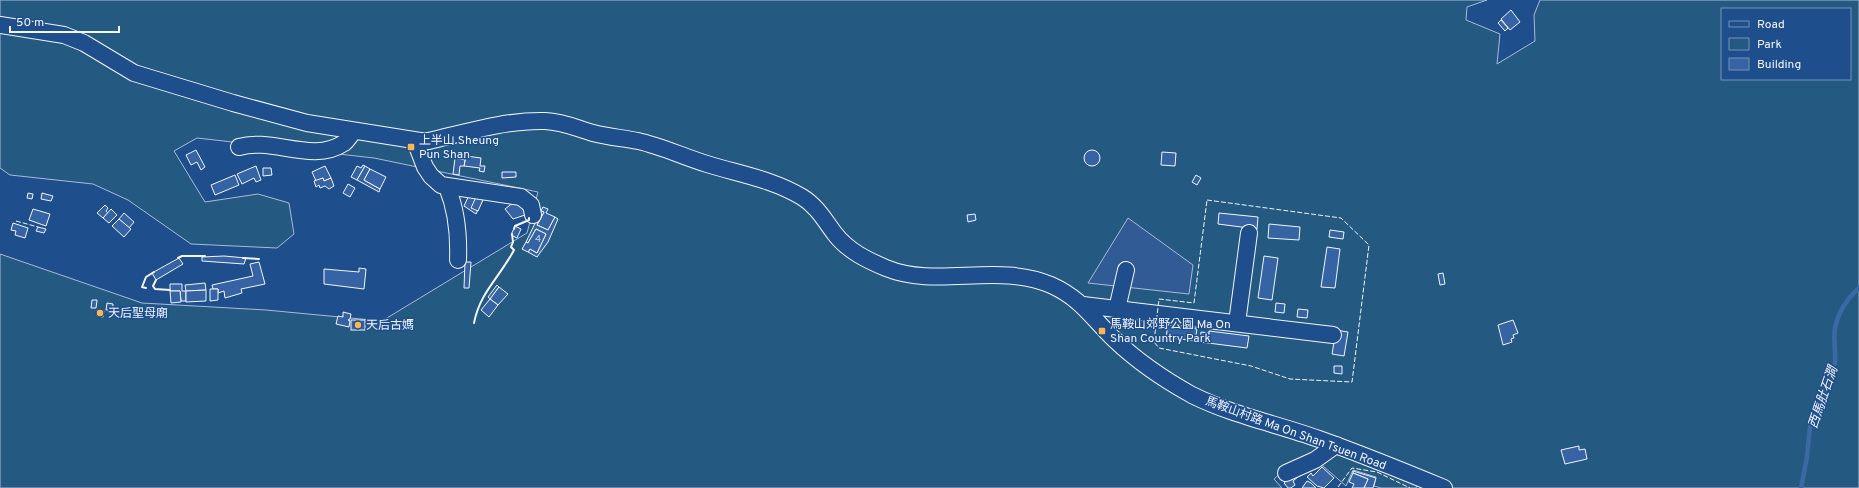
<svg xmlns="http://www.w3.org/2000/svg" width="1859" height="488" viewBox="0 0 1859 488" font-family="Overpass,'Noto Sans TC',sans-serif">
<rect width="100%" height="100%" fill="#1f4e8c"/>
<!-- green -->
<path fill="#245a82" stroke="#a8bbd7" fill-rule="evenodd" d="M0,0H1487L1467,7L1466,20L1500,34L1497,64L1535,41L1534,15L1540,0H1859V488H1425L1417,486L1416,488H1381L1374,486L1376,477L1353,470L1346,486L1323,466L1297,459L1274,479L1282,488H0V254L142,303L266,310L382,321L527,233L538,192L374,158L197,138L174,151L205,202L258,194L289,203L294,234L277,248L191,244L128,200L93,184L10,175L0,168ZM1722,9H1850V79H1722Z"/>
<!-- parking -->
<path fill="#305b95" stroke="#a8bbd7" d="M1128,218L1193,265L1189,294L1088,283Z"/>
<g fill="none" stroke-linecap="round" stroke-linejoin="round">
<!-- stream -->
<path stroke="#3b69a3" stroke-width="4.5" d="M1801,488L1807,457L1810,427L1835,363C1836,351 1833,339 1835,328C1838,312 1847,299 1859,288"/>
</g>
<!-- building -->
<g fill="#3563a3" stroke="#f2f6ff">
<path d="M1511,10L1520,22L1510,30L1501,19Z"/>
<path d="M1501,20L1508,28L1505,31L1498,23Z"/>
<path d="M196,150L205,167L201,170L197,162L191,165L186,155Z"/>
<circle cx="1092" cy="158" r="8"/>
<path d="M1162,152L1176,153L1175,166L1161,165Z"/>
<path d="M466,156L481,158L480,166H485L484,172L479,171L480,168L464,166Z"/>
<path d="M455,158L465,160L464,166H460L459,175L453,174Z"/>
<path d="M363,165L365,166L357,180L351,177L357,166L361,168Z"/>
<path d="M256,166L261,180L256,182L254,178L242,184L237,174Z"/>
<path d="M325,166L331,178L324,181L323,178L316,181L312,172Z"/>
<path d="M365,166L370,169L364,180L380,189L379,192L357,180Z"/>
<path d="M263,168H271L272,175L263,176Z"/>
<path d="M370,169L386,177L380,189L364,180Z"/>
<path d="M502,172H516V177L502,178Z"/>
<path d="M235,175L239,185L215,195L211,185Z"/>
<path d="M1196,175L1201,178L1197,185L1192,182Z"/>
<path d="M323,178L324,181L331,178L334,186L329,189L325,186L320,188L319,185L316,187L314,181Z"/>
<path d="M348,184L355,188L350,197L343,193Z"/>
<path d="M28,193L33,194L32,199L27,198Z"/>
<path d="M42,193L53,196L51,201L41,199Z"/>
<path d="M469,195L483,199L476,214L464,206Z"/>
<path d="M476,197L483,200L478,211L471,208Z"/>
<path d="M518,199L527,208L525,215L513,219L505,209Z"/>
<path d="M105,205L108,208L106,211L108,213L103,218L97,213Z"/>
<path d="M543,207L548,209L546,213L555,217L548,230L537,225L544,212L541,211Z"/>
<path d="M33,209L50,214L46,226L29,220Z"/>
<path d="M111,209L117,215L109,223L103,218Z"/>
<path d="M541,211L544,212L537,225L548,230L555,217L558,219L548,242L537,257L528,252L530,249L537,253L546,234L536,229L528,243L526,242Z"/>
<path d="M124,213L134,222L129,228L119,219Z"/>
<path d="M1219,213L1258,217L1257,229L1218,224Z"/>
<path d="M975,214L976,220L968,222L967,215Z"/>
<path d="M119,219L131,229L124,237L112,226Z"/>
<path d="M13,223L28,228L25,238L15,235L16,231L11,230Z"/>
<path d="M1269,224L1300,227L1299,240L1268,238Z"/>
<path d="M515,226L521,229L517,238L511,235Z"/>
<path d="M38,227L46,229L44,233L36,231Z"/>
<path d="M536,229L546,234L537,253L530,249L528,252L522,249L526,242L528,243Z"/>
<path d="M1330,230L1344,232L1343,239L1329,237Z"/>
<path d="M1327,247L1340,249L1335,288L1321,287Z"/>
<path d="M224,256L246,258L244,264L202,261V257Z"/>
<path d="M1264,256L1278,258L1272,300L1258,298Z"/>
<path d="M179,258L183,264L156,280L152,273Z"/>
<path d="M259,262L265,284L241,289L242,293L225,298L224,291L218,293V289H213L212,285L253,276L250,264Z"/>
<path d="M465,262H471L469,288H464Z"/>
<path d="M359,268L366,269L364,289L324,284V269L359,272Z"/>
<path d="M1443,273L1445,284L1440,285L1438,274Z"/>
<path d="M205,283L206,290L186,291L185,285Z"/>
<path d="M170,284H182V291H186V301H181L180,291H170Z"/>
<path d="M497,285L499,287L490,299L488,297Z"/>
<path d="M499,287L508,294L498,305L490,299Z"/>
<path d="M210,289H218V300L210,301Z"/>
<path d="M206,290V301L186,302V291Z"/>
<path d="M170,291H180L181,302L171,303Z"/>
<path d="M490,299L498,305L489,317L481,310Z"/>
<path d="M92,300H97L96,308H91Z"/>
<path d="M107,303L113,304V310H106Z"/>
<path d="M1276,303L1285,304L1284,313L1275,312Z"/>
<path d="M1298,309L1308,310L1307,318L1297,317Z"/>
<path d="M97,310L104,311L103,317L97,316Z"/>
<path d="M343,312L351,314L350,319L348,320L350,321L349,327L336,324L338,316L343,317Z"/>
<rect x="351" y="320" width="14" height="10"/>
<path d="M1513,320L1518,333L1513,335L1514,338L1511,339L1512,342L1503,345L1498,325Z"/>
<path d="M1168,325L1197,329L1195,341L1166,337Z"/>
<path d="M1336,330L1348,332L1344,356L1332,354Z"/>
<path d="M1209,331L1249,336L1247,348L1208,343Z"/>
<path d="M1201,332L1209,333L1208,343L1200,342Z"/>
<path d="M1334,366H1342V374L1334,373Z"/>
<path d="M1579,446V450L1585,449L1587,459L1565,464L1561,450Z"/>
<path d="M1322,467L1334,478L1324,488L1317,486L1307,477L1311,473L1313,476Z"/>
<path d="M1353,471L1376,478L1373,488H1364L1368,479L1353,473Z"/>
<path d="M1297,473L1299,476L1293,481L1295,485L1291,488H1288L1284,483Z"/>
<path d="M1353,473L1368,479L1364,488H1352L1354,484L1349,482Z"/>
<path d="M1307,481L1311,483L1316,488H1302Z"/>
</g>
<g fill="none" stroke-linecap="round" stroke-linejoin="round">
<!-- minor casing -->
<g stroke="#f2f6ff" stroke-width="18">
<g id="minor">
<path d="M0,25L64,35L84,43L134,73L233,103L307,123L420,141H429C467,132 506,120 545,121C565,122 575,128 593,133C608,137 623,138 638,141C661,146 684,157 707,164C739,174 772,179 802,197C817,206 825,221 835,234C848,251 867,260 886,268C937,289 997,262 1051,285C1082,299 1092,318 1115,340C1137,361 1165,380 1192,395C1232,415 1277,424 1319,439C1361,454 1403,471 1444,488"/>
<path d="M415,141L425,167L431,176L441,185L521,197L531,205L533,215"/>
<path d="M239,147C273,137 312,164 344,143C348,140 351,134 354,131"/>
<path d="M447,187C457,211 459,234 458,260"/>
<path d="M1083,305L1333,335"/>
<path d="M1117,309L1126,270"/>
<path d="M1237,323L1249,233"/>
<path d="M1286,473L1315,460L1336,445"/>
</g>
</g>
<!-- minor -->
<use href="#minor" stroke="#1f4e8c" stroke-width="16"/>
<!-- fence -->
<g stroke="#f2f6ff" stroke-width="1" stroke-dasharray="5 2" stroke-linecap="butt">
<path d="M1207,200L1341,218L1369,245L1352,382L1290,379L1251,366L1159,348L1154,342L1159,299L1194,303Z"/>
<path d="M16,221L38,227"/>
<path d="M1338,487L1352,468L1377,472L1410,488"/>
</g>
<!-- wall -->
<g stroke="#f2f6ff" stroke-width="2">
<path d="M514,229L515,226L529,220V218"/>
<path d="M178,258L182,256H205"/>
<path d="M243,258L259,259"/>
<path d="M156,280L153,286L155,289L170,290"/>
<path d="M146,288L142,287L146,277L154,272"/>
<path d="M474,323C480,292 500,277 514,250L511,247L513,242L512,234"/>
</g>
</g>
<!-- markers -->
<g fill="#ffb74d" stroke="#1f4e8c" stroke-width="1.5">
<rect x="407" y="143" width="8" height="8" rx="2"/>
<circle cx="100" cy="313" r="4"/>
<circle cx="358" cy="325" r="4"/>
<rect x="1098" y="327" width="8" height="8" rx="2"/>
</g>
<g text-anchor="middle" stroke-width="3" stroke-linejoin="round" paint-order="stroke">
<!-- number labels -->
<g font-size="10" fill="#c3d1e8">
<text x="538" y="242">4</text>
</g>
<!-- poi labels -->
<g font-size="12" fill="#f2f6ff" stroke="#1f4e8c" text-anchor="start">
<text x="419" y="144">上半山 Sheung<tspan x="419" dy="14">Pun Shan</tspan></text>
<text x="108" y="317">天后聖母廟</text>
<text x="1110" y="328">馬鞍山郊野公園 Ma On<tspan x="1110" dy="14">Shan Country Park</tspan></text>
<text x="366" y="329">天后古媽</text>
</g>
<!-- street labels -->
<g font-size="12" fill="#f2f6ff" stroke="#1f4e8c">
<text transform="translate(1296 433) rotate(20)" y="4">馬鞍山村路 Ma On Shan Tsuen Road</text>
</g>
<!-- water labels -->
<g font-size="13" font-style="italic" fill="#f2f6ff" stroke="#1f4e8c">
<text transform="translate(1822 397) rotate(-71)" y="5">西馬肚石澗</text>
</g>
</g>
<!-- legend -->
<rect x="1721" y="8" width="130" height="72" fill="#1f4e8c" stroke="#7391ba"/>
<rect x="1729" y="21" width="20" height="6" fill="#1f4e8c" stroke="#7391ba"/>
<text x="1757" y="28" font-size="12" fill="#f2f6ff">Road</text>
<rect x="1729" y="38" width="20" height="12" fill="#245a82" stroke="#7391ba"/>
<text x="1757" y="48" font-size="12" fill="#f2f6ff">Park</text>
<rect x="1729" y="58" width="20" height="12" fill="#3563a3" stroke="#7391ba"/>
<text x="1757" y="68" font-size="12" fill="#f2f6ff">Building</text>
<!-- scale -->
<path d="M10 26v6h109v-6" fill="none" stroke="#f2f6ff" stroke-width="2"/>
<text x="16" y="26" font-size="12" fill="#f2f6ff" stroke="#1f4e8c" stroke-width="3" paint-order="stroke">50 m</text>
</svg>
